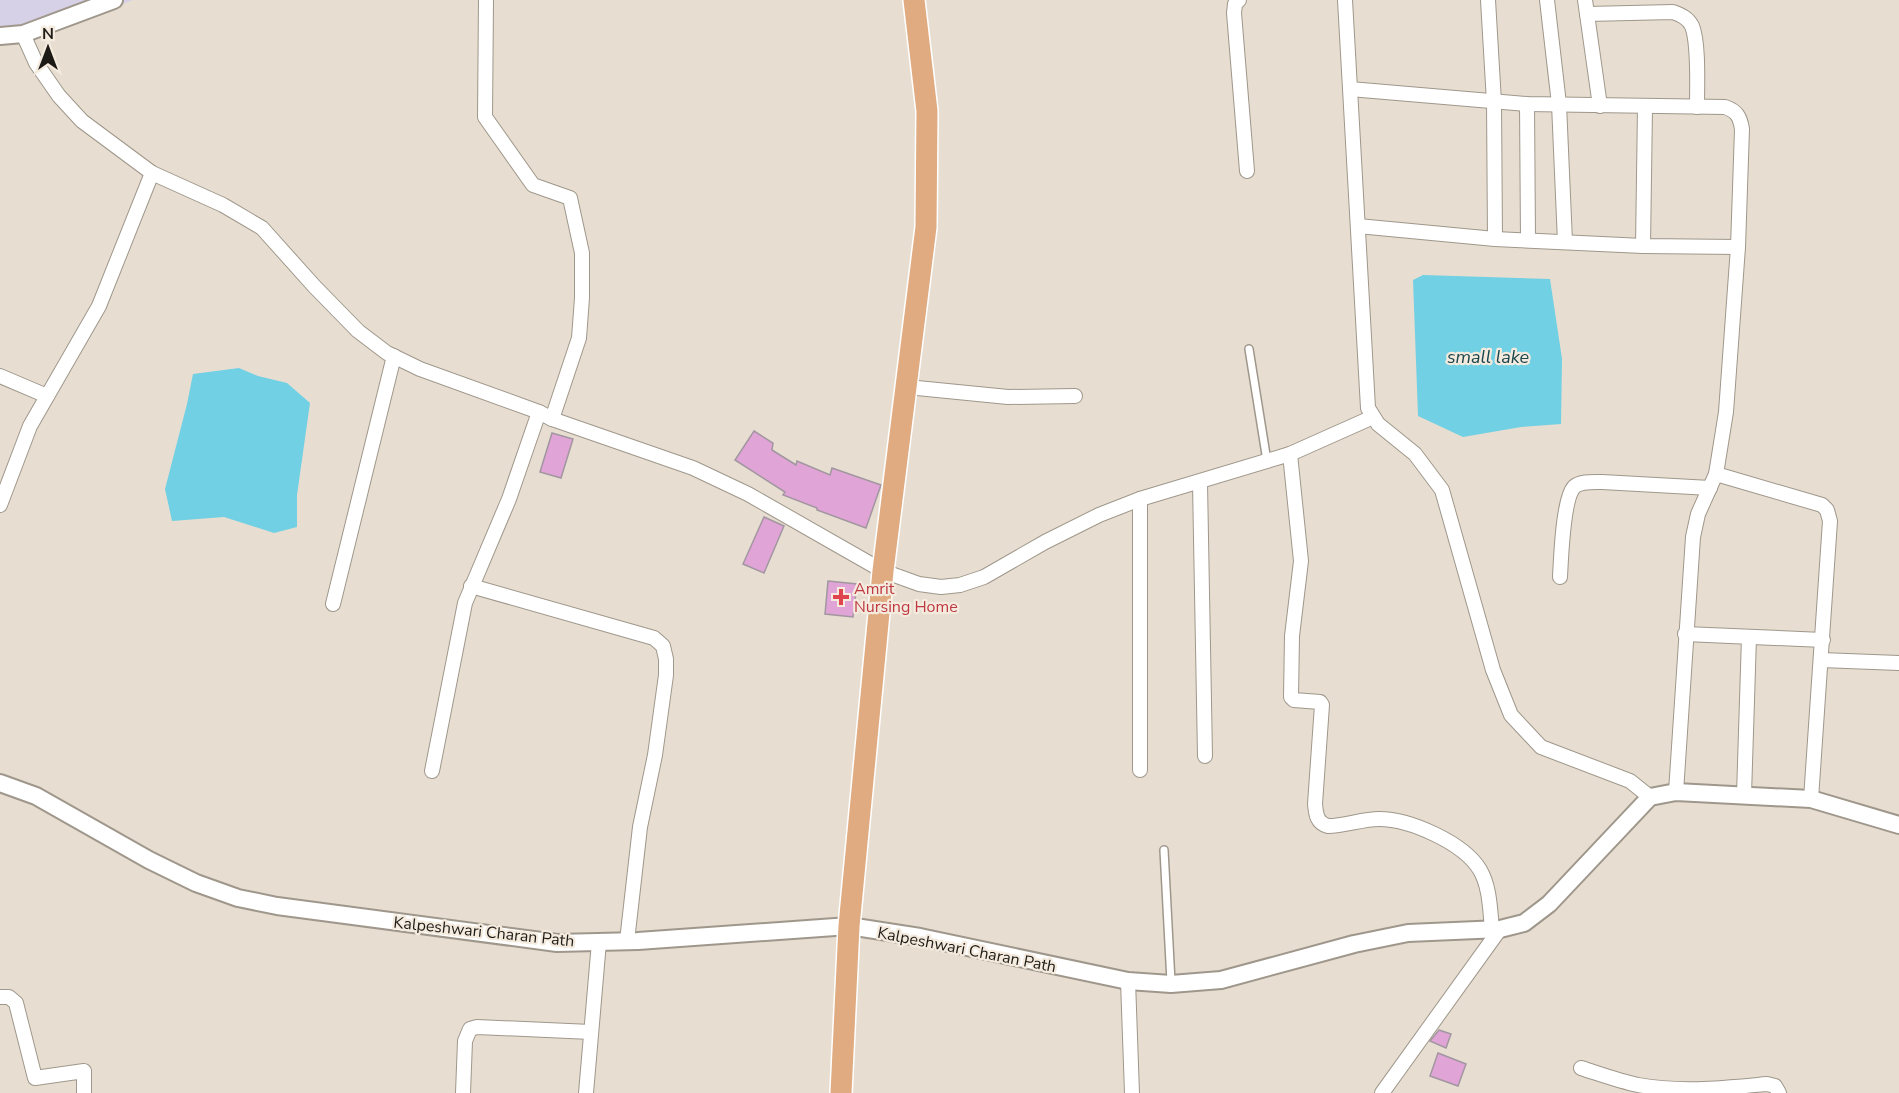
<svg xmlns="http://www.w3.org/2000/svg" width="1899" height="1093" viewBox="0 0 1899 1093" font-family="'Nunito Sans',sans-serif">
<rect width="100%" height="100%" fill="#e7ded1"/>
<!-- education -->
<path fill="#d7d1e7" d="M0,0H133L50,32L0,31Z"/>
<!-- water -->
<g fill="#71d0e3">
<path d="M1423,275L1550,279L1562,359L1561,424L1521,427L1463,437L1418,416L1413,280Z"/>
<path d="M239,368L258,376L287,383L310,403L297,495V527L274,533L224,517L172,521L165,489L187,404L193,374Z"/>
</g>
<!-- building -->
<g fill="#e0a5d6" stroke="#a296a0" stroke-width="1.5">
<path d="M754,431L773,443L772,450L796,465L797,461L830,475L832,468L881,485L866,528L817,510V508L783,495L785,492L735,460Z"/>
<path d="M552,433L573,439L561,478L540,472Z"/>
<path d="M764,517L784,526L764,573L743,564Z"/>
<path d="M828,581L857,584L853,617L825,614Z"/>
<path d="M1439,1030L1451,1034L1446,1048L1430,1041Z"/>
<path d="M1438,1053L1466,1064L1458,1086L1430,1076Z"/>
</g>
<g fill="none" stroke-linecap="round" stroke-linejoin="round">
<!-- service casing -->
<g stroke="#9f978b" stroke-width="10">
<g id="service">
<path d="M1249,349L1267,461"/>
<path d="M1164,850L1171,982"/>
</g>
</g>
<!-- minor casing -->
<g stroke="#9f978b" stroke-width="16">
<g id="minor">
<path d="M486,0L485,117L533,185L570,198L582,253V298L579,338L552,419"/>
<path d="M1239,0L1235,4L1234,13L1247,171"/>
<path d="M1345,0L1368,408L1378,424L1415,454L1442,490L1493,670L1511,715L1541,747L1630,781L1650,797"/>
<path d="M1488,0L1494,102L1495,239"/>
<path d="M1547,0L1559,104L1565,242"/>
<path d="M1585,0L1600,106"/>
<path d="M1587,14L1673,12C1681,15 1688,18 1692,26C1699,43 1697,86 1697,107"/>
<path d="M23,34L36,63L59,96L82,121L152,173L223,205L262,228L314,286L358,331L387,353L420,369L539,412L552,419L693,468L748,494L883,571L919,584L941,587L960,585L984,577L1045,542L1099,515L1140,499L1290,454L1373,417"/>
<path d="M1350,89L1527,104L1725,107C1737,111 1740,117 1742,129L1738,247L1726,412L1716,474L1698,514L1693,537L1676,792"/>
<path d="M1527,104L1528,240"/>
<path d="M1358,226L1495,239L1643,246L1738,247"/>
<path d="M1643,246L1645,107"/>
<path d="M0,376L47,396"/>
<path d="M907,387L1008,397L1075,396"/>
<path d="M1290,454L1301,561L1292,636L1291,697L1294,700L1320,702L1322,705L1315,804C1316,815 1317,823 1328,826C1345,826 1362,819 1379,819C1410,819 1464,843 1480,870C1490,887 1490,910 1492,929"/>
<path d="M1716,474L1822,505L1827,510L1830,521L1811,799"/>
<path d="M1200,483L1205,756"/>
<path d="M1140,499V770"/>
<path d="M0,505L30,426L99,306L152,173"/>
<path d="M1560,577C1561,559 1563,499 1574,487C1580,481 1593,482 1602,482L1710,488"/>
<path d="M471,586L654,638L663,646L666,659V675L655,755L640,827L627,941"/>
<path d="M333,604L394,356"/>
<path d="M1685,634L1823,640"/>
<path d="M1821,660L1899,663"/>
<path d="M432,771L465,603L509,499L539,412"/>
<path d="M1744,795L1749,637"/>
<path d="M1128,981L1132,1093"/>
<path d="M0,997H9L16,1003L35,1078L84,1071V1093"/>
<path d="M1581,1068C1600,1074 1619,1081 1638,1085C1681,1093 1724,1088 1767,1084L1775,1086L1779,1093"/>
<path d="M463,1093L465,1041L470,1029L477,1027L591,1032"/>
<path d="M586,1093L599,942"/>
<path d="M1382,1093L1500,929"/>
</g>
</g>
<!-- tertiary casing -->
<g stroke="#9f978b" stroke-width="20">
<g id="tertiary">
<path d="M0,36L23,34L114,0"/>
<path d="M0,783L36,796L149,860L196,883L238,898L277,906L557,943L638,941L849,926L920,937L1128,981L1171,984L1221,980L1354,944L1408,933L1500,929L1524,923L1549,904L1650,797L1676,792L1811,799L1899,825"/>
</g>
</g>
<!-- primary casing -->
<g stroke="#fff" stroke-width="24">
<path id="primary" d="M841,1093L849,926L883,571L926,227L927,111L914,0"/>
</g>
<!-- service -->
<use href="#service" stroke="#fff" stroke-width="7"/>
<!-- minor -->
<use href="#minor" stroke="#fff" stroke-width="14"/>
<!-- tertiary -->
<use href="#tertiary" stroke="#fff" stroke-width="16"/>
<!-- primary -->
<use href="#primary" stroke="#e0ab81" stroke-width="21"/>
</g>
<!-- markers -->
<path fill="#e0444e" stroke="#f4ebde" stroke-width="2" d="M838 588h6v6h6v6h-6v6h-6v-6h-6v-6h6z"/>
<g text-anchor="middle" stroke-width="4.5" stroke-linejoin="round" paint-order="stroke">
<!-- health labels -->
<g font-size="16" fill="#be3a42" stroke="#f4ebde" text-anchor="start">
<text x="854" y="594">Amrit<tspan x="854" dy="18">Nursing Home</tspan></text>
</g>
<!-- street labels -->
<g font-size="16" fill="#1d1a16" stroke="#f4ebde">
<text transform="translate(484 931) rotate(6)" y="6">Kalpeshwari Charan Path</text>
<text transform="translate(967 949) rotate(11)" y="6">Kalpeshwari Charan Path</text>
</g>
<!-- water labels -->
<g font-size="18" font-style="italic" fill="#1a454e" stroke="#f4ebde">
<text x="1488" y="363">small lake</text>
</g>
</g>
<!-- north arrow -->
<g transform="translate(48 48)" stroke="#f4ebde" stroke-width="4.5" paint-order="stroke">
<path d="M0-4.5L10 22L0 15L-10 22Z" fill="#1d1a16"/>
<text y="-9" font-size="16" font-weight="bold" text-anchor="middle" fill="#1d1a16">N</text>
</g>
</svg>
